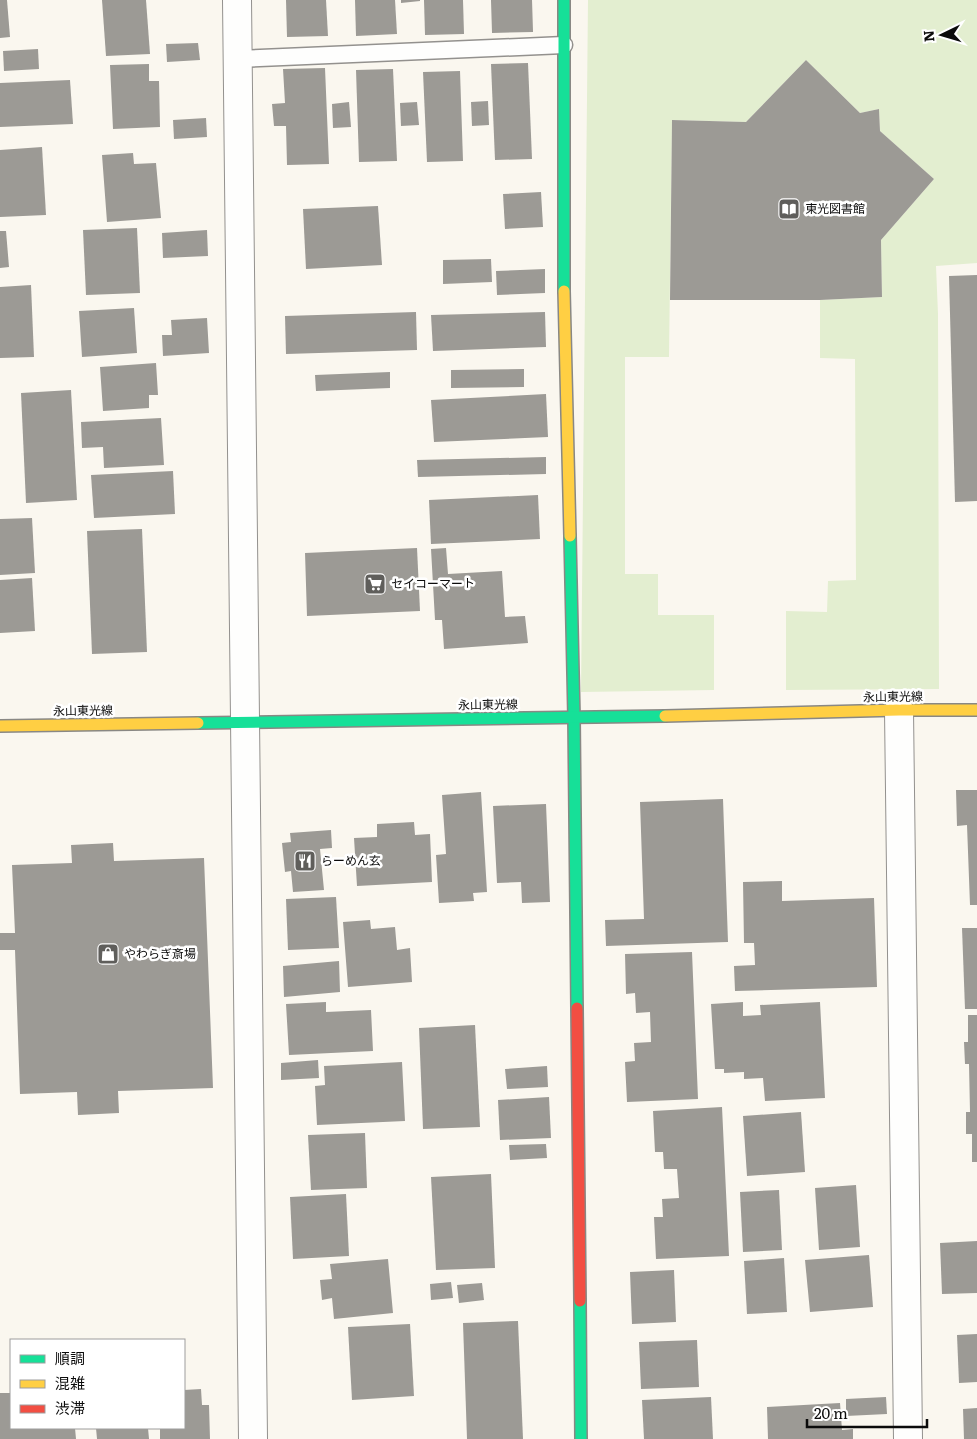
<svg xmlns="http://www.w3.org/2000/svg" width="977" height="1439" viewBox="0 0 977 1439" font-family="Literata,'Noto Sans JP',serif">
<rect width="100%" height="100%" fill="#faf7ef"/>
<!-- green -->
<path fill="#e3eed0" d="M588,0H977V263L936,266L938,314L939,689L786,690V611L827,612L828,581L856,580L855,359L820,358V300L882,297L881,240L934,179L880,131L879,109L860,113L806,60L746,122L672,120L669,357H625V574H658V615H714V690L581,692Z"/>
<!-- building -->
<g fill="#9c9a95">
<path d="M0,0H7L10,37L0,38Z"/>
<path d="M102,0H146L150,54L106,56Z"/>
<path d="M286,0H326L328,36L287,37Z"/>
<path d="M355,0H395L397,34L356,36Z"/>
<path d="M401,0H420V1L401,3Z"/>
<path d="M424,0H463L464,34L425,35Z"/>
<path d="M491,0H532L533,32L492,33Z"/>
<path d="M198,43L200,60L167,62L166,44Z"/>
<path d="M38,49L39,69L4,71L3,51Z"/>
<path d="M806,60L860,113L879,109L880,131L934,179L881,240L882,297L820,300H670L672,120L746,122Z"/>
<path d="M528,63L532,159L495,160L491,64Z"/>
<path d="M149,64V81H159L160,127L113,129L110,65Z"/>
<path d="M325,68L329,164L287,165L286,126H274L272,104L285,103L283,69Z"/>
<path d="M393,69L397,161L359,162L356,70Z"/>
<path d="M460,71L463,161L427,162L423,72Z"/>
<path d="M70,80L73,124L0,127V83Z"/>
<path d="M488,101L489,125L472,126L471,102Z"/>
<path d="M349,102L351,127L333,128L332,104Z"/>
<path d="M417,102L419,125L401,126L400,103Z"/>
<path d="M206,118L207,137L174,139L173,120Z"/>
<path d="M42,147L46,215L0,217V150Z"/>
<path d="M133,153L134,164L156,163L161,218L107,222L102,155Z"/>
<path d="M541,192L543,227L505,229L503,194Z"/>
<path d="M378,206L382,265L306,269L303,209Z"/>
<path d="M137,228L140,293L86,295L83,230Z"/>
<path d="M207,230L208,256L163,258L162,233Z"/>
<path d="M0,231H6L9,267L0,268Z"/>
<path d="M491,259L492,282L443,284V260Z"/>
<path d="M545,269V293L497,295L496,271Z"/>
<path d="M977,275V501L955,502L949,276Z"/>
<path d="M31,285L34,357L0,358V287Z"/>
<path d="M134,308L137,353L82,357L79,311Z"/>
<path d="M416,312L417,350L286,354L285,316Z"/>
<path d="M545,312L546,347L433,351L431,315Z"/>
<path d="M207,318L209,353L163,356L162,335H172L171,320Z"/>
<path d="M156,363L158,395H149V408L103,411L100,367Z"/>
<path d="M524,369V387L451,388V370Z"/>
<path d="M390,372V388L316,391L315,375Z"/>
<path d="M71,390L77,500L26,503L21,393Z"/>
<path d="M546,394L548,437L434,442L431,400Z"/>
<path d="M161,418L164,465L104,468L103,447L82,448L81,422Z"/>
<path d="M546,457V474L418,477L417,460Z"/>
<path d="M173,471L175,514L94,518L91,475Z"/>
<path d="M538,495L540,539L431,544L429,500Z"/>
<path d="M32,518L35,573L0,575V519Z"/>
<path d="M142,529L147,652L92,654L87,531Z"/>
<path d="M417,548L420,611L307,616L305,553Z"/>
<path d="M446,548L448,574L502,571L505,617L525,616L528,643L444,649L442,620H435L431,549Z"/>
<path d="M32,578L35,631L0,633V580Z"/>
<path d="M956,790H977V905H970L967,825L957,826Z"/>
<path d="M481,792L487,892L473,893L474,901L439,903L436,855L446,854L442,795Z"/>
<path d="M723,799L728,942L606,946L605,920L644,919L640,802Z"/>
<path d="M546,804L550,902L522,903L521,882L497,883L493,806Z"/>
<path d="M414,822L415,835L430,834L432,882L357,886L354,838L377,837V824Z"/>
<path d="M331,830L332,848L320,849L324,890L293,892L291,871L285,872L282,843L291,842L290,833Z"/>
<path d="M113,843L114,861L204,858L213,1088L118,1091L119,1113L78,1115L77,1092L20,1094L15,950H0V933H15L12,865L72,863L71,845Z"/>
<path d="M782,881V901L874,898L877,987L735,991L734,966L755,965L754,943H744L743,882Z"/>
<path d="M336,897L339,948L288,950L286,899Z"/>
<path d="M370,920L371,929L395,927L397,950L410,948L412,982L348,987L343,922Z"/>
<path d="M962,928H977V1009H965Z"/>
<path d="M692,952L698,1099L627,1102L625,1062L635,1061L634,1043L651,1042L650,1012L636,1013L635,993L626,994L625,954Z"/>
<path d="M339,961L340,992L284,997L283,966Z"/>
<path d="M326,1002V1012L371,1010L373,1051L289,1055L286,1004Z"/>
<path d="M743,1002V1016L761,1015L760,1005L820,1002L825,1098L765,1101L763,1078L744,1079V1072L724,1073V1069H715L711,1004Z"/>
<path d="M968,1015H977V1162H972V1134H966V1112H970L969,1064H965L964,1042H968Z"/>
<path d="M475,1025L480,1127L423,1129L419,1028Z"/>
<path d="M318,1060L319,1078L281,1080V1063Z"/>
<path d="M402,1062L405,1121L317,1125L315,1086L325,1085L324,1066Z"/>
<path d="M547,1066L548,1087L507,1089L505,1069Z"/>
<path d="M549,1097L551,1138L500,1140L498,1100Z"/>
<path d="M722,1107L729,1256L656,1259L654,1217H663L662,1199L679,1198L677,1169H664L663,1152H655L653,1111Z"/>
<path d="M801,1112L805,1172L747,1176L743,1116Z"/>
<path d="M365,1133L367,1188L311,1190L308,1135Z"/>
<path d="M546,1144L547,1158L510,1160L509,1145Z"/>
<path d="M491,1174L495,1268L436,1270L431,1177Z"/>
<path d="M856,1185L860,1247L819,1250L815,1188Z"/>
<path d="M779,1190L782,1250L743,1252L740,1192Z"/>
<path d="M346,1194L349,1256L293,1259L290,1197Z"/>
<path d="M977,1241V1293L942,1294L940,1243Z"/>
<path d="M869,1255L873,1307L810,1312L805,1260Z"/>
<path d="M784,1258L787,1312L747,1314L744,1261Z"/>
<path d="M388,1259L393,1313L334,1319L332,1298L322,1300L320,1280L332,1279L330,1264Z"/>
<path d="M674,1270L676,1322L632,1324L630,1272Z"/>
<path d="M451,1282L453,1298L431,1300L430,1284Z"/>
<path d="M482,1283L484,1300L459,1303L457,1285Z"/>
<path d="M518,1321L523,1439H467L463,1323Z"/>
<path d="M410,1324L414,1396L352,1400L348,1327Z"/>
<path d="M977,1334V1382L959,1383L957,1335Z"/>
<path d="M697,1340L699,1387L641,1389L639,1342Z"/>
<path d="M201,1389L202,1405H209L210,1439H160V1428H184V1390Z"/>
<path d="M0,1393H11V1428H75L76,1439H0Z"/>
<path d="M711,1397L713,1439H644L642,1400Z"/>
<path d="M886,1397L887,1414L846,1416V1399Z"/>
<path d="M840,1403L842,1430L853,1429V1439H768L767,1407Z"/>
<path d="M977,1408V1439H964L963,1409Z"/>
<path d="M96,1428H148L149,1439H97Z"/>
</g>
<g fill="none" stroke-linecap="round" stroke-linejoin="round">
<!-- lane casing -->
<g stroke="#93918e" stroke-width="19">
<path id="lane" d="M238,59L564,45"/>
</g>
<!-- street casing -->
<g stroke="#93918e" stroke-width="30">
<g id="street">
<path d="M237,0L253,1439"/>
<path d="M899,710L908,1439"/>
</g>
</g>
<!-- fast casing -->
<g stroke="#898884" stroke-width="14">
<g id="fast">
<path d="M564,0V291"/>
<path d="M570,536L574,718L577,1008"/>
<path d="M198,723L665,716"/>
<path d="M580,1301L581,1439"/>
</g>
</g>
<!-- slow casing -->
<g stroke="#898884" stroke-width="14">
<g id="slow">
<path d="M564,291L570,536"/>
<path d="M665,716L899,710H977"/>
<path d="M0,726L198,723"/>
</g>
</g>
<!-- jam casing -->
<g stroke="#898884" stroke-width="14">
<path id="jam" d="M577,1008L580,1301"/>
</g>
<!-- lane -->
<use href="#lane" stroke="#fefefd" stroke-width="16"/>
<!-- street -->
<use href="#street" stroke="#fefefd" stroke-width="28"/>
<!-- fast -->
<use href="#fast" stroke="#16e098" stroke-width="11"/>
<!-- slow -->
<use href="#slow" stroke="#ffcf43" stroke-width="11"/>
<!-- jam -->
<use href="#jam" stroke="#f24e42" stroke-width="11"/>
</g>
<!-- icons -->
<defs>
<g id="library-square" transform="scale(1.125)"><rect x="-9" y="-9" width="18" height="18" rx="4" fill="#5f5e5b" stroke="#fff"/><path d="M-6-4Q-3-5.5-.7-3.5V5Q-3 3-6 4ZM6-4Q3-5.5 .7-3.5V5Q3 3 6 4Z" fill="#fff"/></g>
<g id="supermarket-square" transform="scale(1.125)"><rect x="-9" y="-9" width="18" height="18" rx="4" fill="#5f5e5b" stroke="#fff"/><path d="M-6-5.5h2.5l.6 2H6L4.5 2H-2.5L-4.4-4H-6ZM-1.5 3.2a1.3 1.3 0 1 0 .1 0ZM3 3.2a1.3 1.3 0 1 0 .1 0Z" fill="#fff"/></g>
<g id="restaurant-square" transform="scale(1.125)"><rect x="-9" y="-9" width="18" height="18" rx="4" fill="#5f5e5b" stroke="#fff"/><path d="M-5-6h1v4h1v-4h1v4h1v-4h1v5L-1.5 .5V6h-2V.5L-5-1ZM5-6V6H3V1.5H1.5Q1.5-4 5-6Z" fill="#fff"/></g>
<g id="shop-square" transform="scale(1.125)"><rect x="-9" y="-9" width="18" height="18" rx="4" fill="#5f5e5b" stroke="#fff"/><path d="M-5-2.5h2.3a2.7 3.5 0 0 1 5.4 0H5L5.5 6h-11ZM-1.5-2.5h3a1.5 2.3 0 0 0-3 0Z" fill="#fff"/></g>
</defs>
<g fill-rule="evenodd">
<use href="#library-square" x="789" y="209"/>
<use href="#supermarket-square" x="375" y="584"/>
<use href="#restaurant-square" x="305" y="861"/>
<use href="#shop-square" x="108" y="954"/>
</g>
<g text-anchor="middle" stroke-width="5" stroke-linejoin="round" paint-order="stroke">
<!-- poi labels -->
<g font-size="12" fill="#0b0b0b" stroke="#fff" text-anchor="start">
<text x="805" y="213">東光図書館</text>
<text x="391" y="588">セイコーマート</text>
<text x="321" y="865">らーめん玄</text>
<text x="124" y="958">やわらぎ斎場</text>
</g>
<!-- street labels -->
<g font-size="12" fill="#0b0b0b" stroke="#fff">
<text transform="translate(893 697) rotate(-1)" y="4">永山東光線</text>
<text transform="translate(488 705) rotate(-1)" y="4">永山東光線</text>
<text transform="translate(83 711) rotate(-1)" y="4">永山東光線</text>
</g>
</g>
<!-- legend -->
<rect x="10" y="1339" width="175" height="90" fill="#ffffff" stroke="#9d9d9d"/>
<rect x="20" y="1355" width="25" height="8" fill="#16e098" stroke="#9d9d9d"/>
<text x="55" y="1364" font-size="15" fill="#0b0b0b">順調</text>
<rect x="20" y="1380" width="25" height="8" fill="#ffcf43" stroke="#9d9d9d"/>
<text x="55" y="1389" font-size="15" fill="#0b0b0b">混雑</text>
<rect x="20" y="1405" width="25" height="8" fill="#f24e42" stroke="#9d9d9d"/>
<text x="55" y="1414" font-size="15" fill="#0b0b0b">渋滞</text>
<!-- north arrow -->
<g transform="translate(942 35) rotate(265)" stroke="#ffffff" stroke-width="4" paint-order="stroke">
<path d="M0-4L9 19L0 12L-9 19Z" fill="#0b0b0b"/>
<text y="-8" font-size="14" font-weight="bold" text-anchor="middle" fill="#0b0b0b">N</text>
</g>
<!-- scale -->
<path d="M807 1419v8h120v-8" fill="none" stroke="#0b0b0b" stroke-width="2.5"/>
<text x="814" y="1419" font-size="15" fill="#0b0b0b" stroke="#ffffff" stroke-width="4" paint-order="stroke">20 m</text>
</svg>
